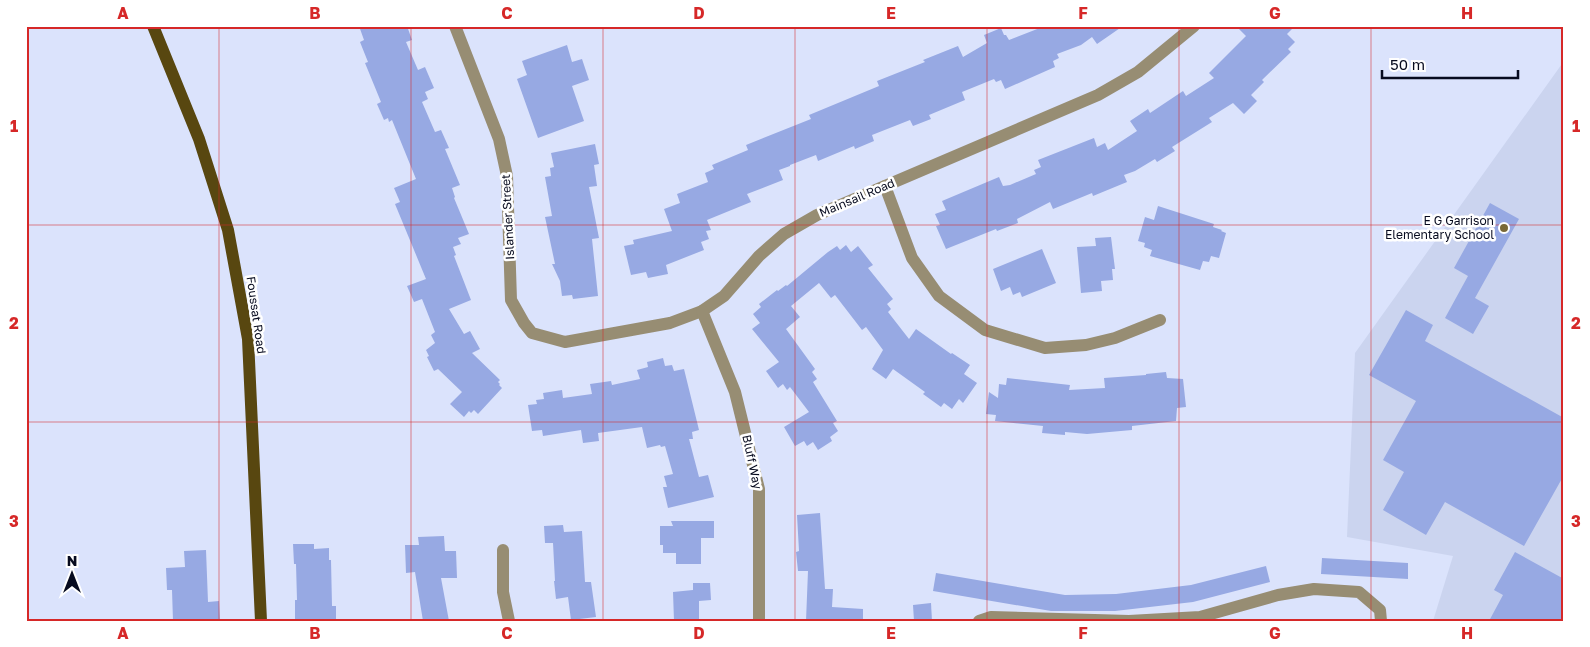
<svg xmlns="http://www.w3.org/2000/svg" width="1590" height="647" viewBox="0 0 1590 647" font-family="'Golos Text',sans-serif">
<rect width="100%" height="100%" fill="#dbe3fc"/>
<!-- built -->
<path fill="#cbd4ef" d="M1564,61V621H1433L1453,556L1347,537L1355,353Z"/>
<!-- building -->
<g fill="#97a9e3">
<path d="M359,26H407L412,40L406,42L418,70L425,67L434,88L425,92L428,99L422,102L435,132L441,130L449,148L445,149L460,185L452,188L455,197L454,198L469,234L458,238L461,244L453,247L456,255L454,256L471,300L449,309L464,334L470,331L480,349L472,353L500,380L498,382L500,384L499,385L502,388L478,414L474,410L471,413L469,411L464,417L450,404L462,392L438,369L434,371L427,357L429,356L426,350L435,343L431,335L435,332L422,299L414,302L407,286L426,279L395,204L400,202L394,188L416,179L392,120L389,122L388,118L384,120L377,104L381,102L365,63L368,62L360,42L364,40Z"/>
<path d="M1045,26H1123L1097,44L1092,37L1081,45L1057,54L1059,58L1053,61L1055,67L1005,89L1001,80L996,82L994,79L962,92L965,100L929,115L931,119L913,126L910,120L872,135L874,141L855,149L854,146L818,161L816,155L790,165V166L779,170L783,180L747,194L751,202L707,220L711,230L706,231L709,239L701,242L704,250L666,265L668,274L648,278L646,272L631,275L624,246L634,244L633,240L672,231L664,209L680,203L677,194L708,182L705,173L714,169L712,165L748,150L746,145L811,119L809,115L879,86L877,81L925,62L923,60L958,46L963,57L987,43L984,35L1001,28L1004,35H1006L1009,40Z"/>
<path d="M1236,26H1295L1287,34L1295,42L1288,49L1291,52L1262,80L1264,82L1251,95L1257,101L1244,114L1233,103L1209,118L1212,122L1172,147L1175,151L1157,162L1155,159L1135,171L1124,175L1127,182L1093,196L1092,193L1053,209L1050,202L1017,219L1018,223L997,231L996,229L946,249L936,226L940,225L935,214L946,210L942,201L999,177L1003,186L1010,185L1036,174L1034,170L1041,167L1038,160L1094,138L1097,147L1105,143L1108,150L1137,131L1130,121L1148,109L1150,113L1183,91L1186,96L1214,78L1209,73L1246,36Z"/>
<path d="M567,45L572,62L582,59L589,80L572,86L584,121L538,138L517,79L527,75L522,61Z"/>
<path d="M595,144L599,164L594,165L597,186L589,187L599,238L592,239L598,296L573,299L572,295L562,296L560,281L552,264H555L545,217L552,216L545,177L551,176L550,168L554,167L551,153Z"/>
<path d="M1490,203L1519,219L1475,298L1489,306L1473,334L1445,318L1468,276L1454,268Z"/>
<path d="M1158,206L1214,224L1213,227L1222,230L1221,231L1226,233L1219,258L1211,256L1209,262L1203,261L1200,270L1150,256L1152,250L1144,247L1145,243L1138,241L1145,217L1154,220Z"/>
<path d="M1111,237L1115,269H1112L1113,280L1101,281L1102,291L1081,293L1077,247L1096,246L1095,238Z"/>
<path d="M846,245L851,252L858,246L873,265L868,268L893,299L887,304L891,309L888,312L909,339L916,329L951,354L952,353L970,365L964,374L977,383L963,403L959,399L952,409L944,403L941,407L923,394L925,392L893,369L886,379L872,369L883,350L866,327L862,330L835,295L831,298L819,283L791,306L800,317L786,329L815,369L812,372L817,379L813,382L837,421L833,423L838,431L830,437L832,441L818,450L813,442L807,446L804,441L795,446L784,427L809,412L790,387L787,390L783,384L778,388L766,371L779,362L752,329L760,323L753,314L761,307L759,304L777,290L778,291L786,285L787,286L828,252L837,246L840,250Z"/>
<path d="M1042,249L1056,283L1022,297L1020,292L1013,295L1010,287L1001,291L993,269Z"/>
<path d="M1406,310L1433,325L1425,341L1564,418V475L1524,546L1445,502L1426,535L1383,510L1404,472L1383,460L1416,401L1369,375Z"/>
<path d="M663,358L665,366L672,365L674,371L684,369L699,430L692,432L693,439H689L699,477L708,475L714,497L668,508L663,487H667L664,476L673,474L665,446L661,447L660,445L647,448L642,427L598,433L599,441L583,443L581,430L543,436L542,430L532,431L528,405L537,404L536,400L544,399L543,393L562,390L563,398L592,394L590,384L611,381L612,385L640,379L637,370L648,367L647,362Z"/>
<path d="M1166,372L1167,378L1183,379L1186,407L1177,408L1176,421L1132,426V430L1087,434L1065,432V435L1042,433L1043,426L995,421L996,415L986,414L989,392L998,398L999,384L1006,385L1007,378L1070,385L1069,390L1105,388L1104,378L1146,375V374Z"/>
<path d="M820,513L825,589H833L832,607L863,609V621H806L808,571H798L796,552L799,551L797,515Z"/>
<path d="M671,521H714V538H701V564H676V553H663V545H660V526H673Z"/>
<path d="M563,525L564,532L582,531L585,582H591L596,617L571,620L568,597L556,599L554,581H555L553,543H545L544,526Z"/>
<path d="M444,536L445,551H456L457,578H441L449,621H423L415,572L406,573L405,545H419L418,537Z"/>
<path d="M293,544H314V549L329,548V560H331L332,606H336V621H298V619H295V600H297L296,564H294Z"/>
<path d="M206,550L208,602L219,601L220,621H173L172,590H167L166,568L185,567L184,551Z"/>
<path d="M1515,552L1564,579V621H1489L1503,595L1494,590Z"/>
<path d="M1322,558L1408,563V579L1321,574Z"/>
<path d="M1266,566L1270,582L1193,602L1115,611H1051L933,591L936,573L1065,595L1116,594L1191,585Z"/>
<path d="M693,583H710L711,600L699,601V621H674L673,592L693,590Z"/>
<path d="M931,603L932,621H914L913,605Z"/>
</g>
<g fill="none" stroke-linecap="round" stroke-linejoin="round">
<!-- minor -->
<g stroke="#978d73" stroke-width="12">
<path d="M455,26L499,139L507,176L511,300L524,323L532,333L565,342L670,323L702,311L724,296L759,256L784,234L817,215L1098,95L1138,72L1194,26"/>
<path d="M885,186L912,258L939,296L985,330L1045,348L1086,345L1115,338L1160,320"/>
<path d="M702,311L735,392L759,489V621"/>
<path d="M503,550V592L509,621"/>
<path d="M979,621L991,617L1129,621L1200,617L1278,595L1314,589L1359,592L1380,610L1381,621"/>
</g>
<!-- major -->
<path stroke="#584710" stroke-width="12" d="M153,26L199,139L228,230L248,339L261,621"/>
</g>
<!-- grid -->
<path fill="none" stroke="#d62828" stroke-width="1" stroke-opacity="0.55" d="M219,26V621M411,26V621M603,26V621M795,26V621M987,26V621M1179,26V621M1371,26V621M26,225H1564M26,422H1564"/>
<!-- markers -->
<circle fill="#796836" stroke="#fff" stroke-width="2" cx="1504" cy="228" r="5"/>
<g text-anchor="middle" stroke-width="5" stroke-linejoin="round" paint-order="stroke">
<!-- street labels -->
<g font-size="12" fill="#070b1f" stroke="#fff">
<text transform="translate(857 198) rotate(-23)" y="4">Mainsail Road</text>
<text transform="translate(508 217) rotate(-93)" y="4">Islander Street</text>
<text transform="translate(256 315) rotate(82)" y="4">Foussat Road</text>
<text transform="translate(752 462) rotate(78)" y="4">Bluff Way</text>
</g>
<!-- poi labels -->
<g font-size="12" fill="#070b1f" stroke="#fff" text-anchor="end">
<text x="1494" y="225">E G Garrison<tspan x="1494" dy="14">Elementary School</tspan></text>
</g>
</g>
<!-- border -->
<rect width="1590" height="647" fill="none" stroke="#ffffff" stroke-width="55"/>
<!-- north arrow -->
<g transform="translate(72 574)" stroke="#ffffff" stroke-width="4" paint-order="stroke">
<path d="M0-4L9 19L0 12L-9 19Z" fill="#070b1f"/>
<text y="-8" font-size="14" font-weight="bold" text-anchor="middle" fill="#070b1f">N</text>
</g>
<!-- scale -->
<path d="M1382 70v8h136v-8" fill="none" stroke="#070b1f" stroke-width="2.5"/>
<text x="1390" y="70" font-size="15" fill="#070b1f" stroke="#ffffff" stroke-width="4" paint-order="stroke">50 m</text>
<rect x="28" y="28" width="1534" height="592" fill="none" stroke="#d62828" stroke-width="2"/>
<g font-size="16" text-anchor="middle" font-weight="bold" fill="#d62828">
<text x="123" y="19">A</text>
<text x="315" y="19">B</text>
<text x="507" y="19">C</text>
<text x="699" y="19">D</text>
<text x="891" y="19">E</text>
<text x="1083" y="19">F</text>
<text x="1275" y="19">G</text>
<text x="1467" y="19">H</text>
<text x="14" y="132">1</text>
<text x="1576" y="132">1</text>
<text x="14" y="329">2</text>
<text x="1576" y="329">2</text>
<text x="14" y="527">3</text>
<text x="1576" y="527">3</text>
<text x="123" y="639">A</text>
<text x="315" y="639">B</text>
<text x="507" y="639">C</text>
<text x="699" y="639">D</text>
<text x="891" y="639">E</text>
<text x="1083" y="639">F</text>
<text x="1275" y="639">G</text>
<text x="1467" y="639">H</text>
</g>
</svg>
